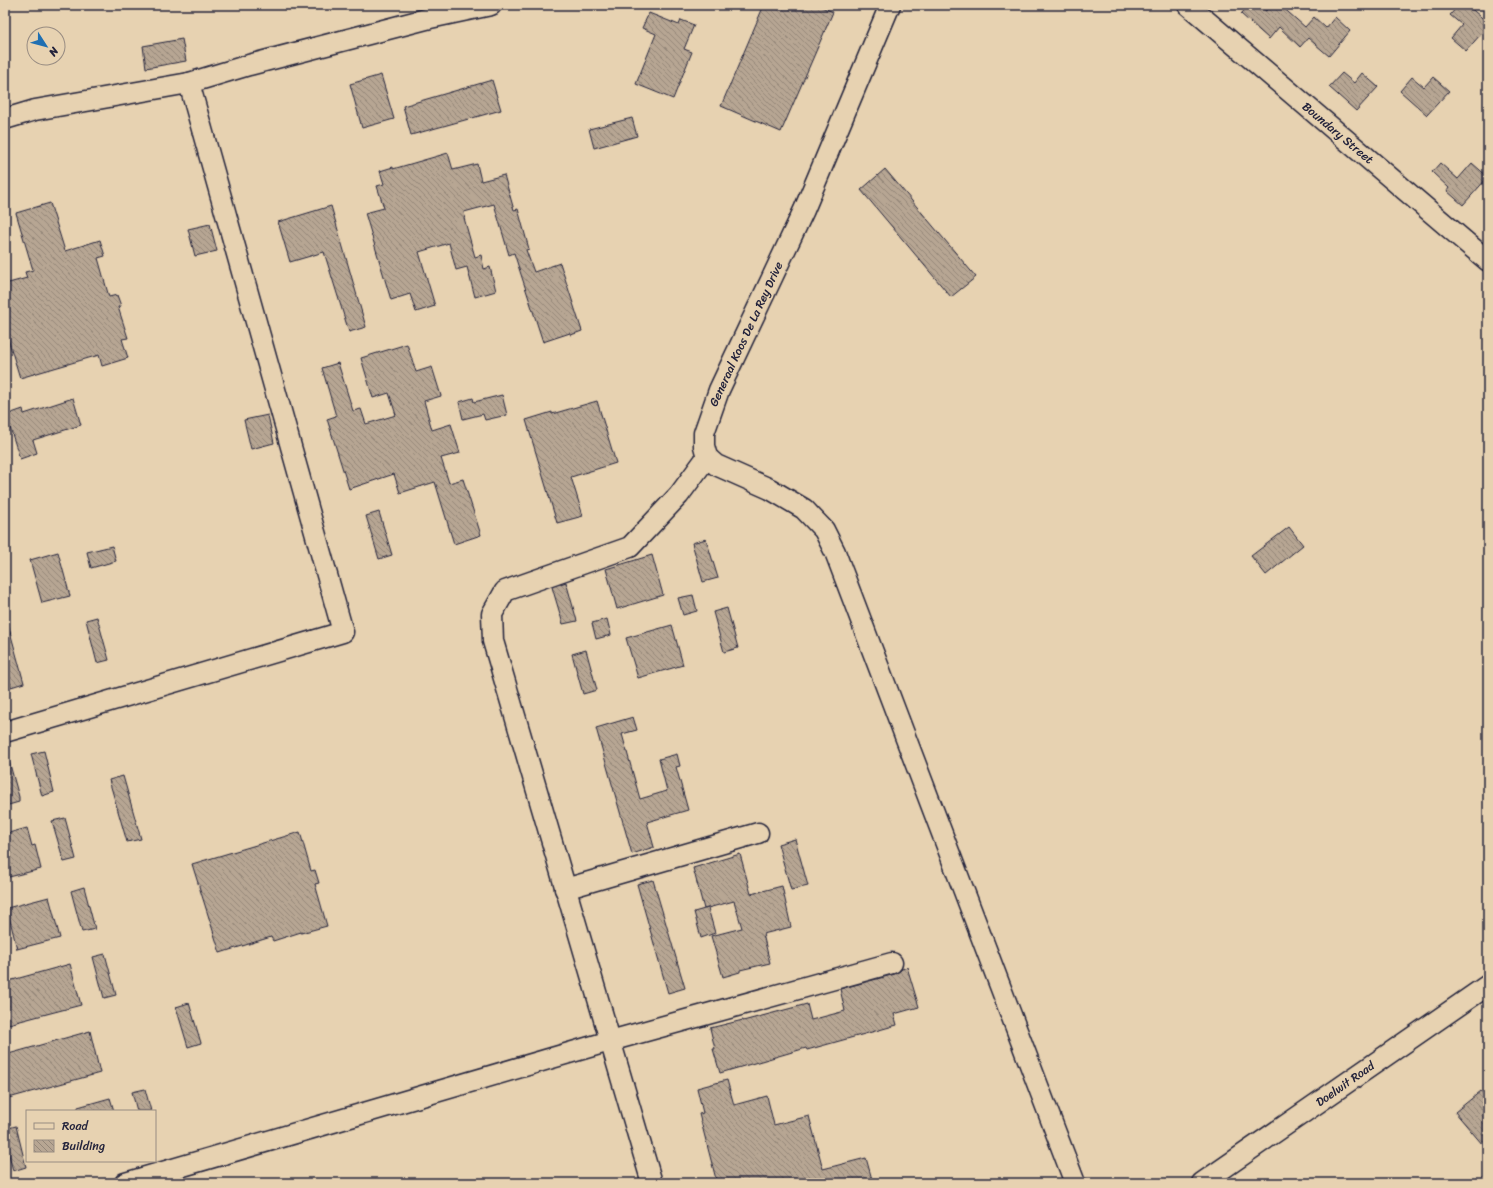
<svg xmlns="http://www.w3.org/2000/svg" width="1493" height="1188" viewBox="0 0 1493 1188" font-family="Sriracha,sans-serif">
<defs>
<pattern id="building-back-hatch" width="6" height="6" patternUnits="userSpaceOnUse"><rect width="6" height="6" fill="#b7a693"/><path d="M-1 5l2 2M0 0l6 6M5-1l2 2" fill="none" stroke="#948779"/></pattern>
</defs>
<rect width="100%" height="100%" fill="#e7d2b1"/>
<filter id="ink" filterUnits="userSpaceOnUse"><feTurbulence type="fractalNoise" baseFrequency=".025" numOctaves="2"/><feDisplacementMap in="SourceGraphic" scale="8" xChannelSelector="R" yChannelSelector="G"/><feConvolveMatrix kernelMatrix="1 2 1 2 8 2 1 2 1" color-interpolation-filters="sRGB"/></filter>
<g filter="url(#ink)">
<!-- building -->
<g fill="url(#building-back-hatch)" stroke="#22223b">
<path d="M764,5H817L833,12L781,132L721,106Z"/>
<path d="M1249,5H1259L1266,11L1270,5H1280L1305,27L1314,17L1326,28L1335,17L1350,31L1329,56L1308,38L1300,47L1279,27L1269,39L1241,14Z"/>
<path d="M1459,5H1467L1488,23V26L1466,51L1451,38L1462,25L1450,15Z"/>
<path d="M649,13L679,25L681,20L694,25L684,49L692,52L673,99L636,84L656,34L642,28Z"/>
<path d="M182,39L186,61L146,68L143,46Z"/>
<path d="M1342,73L1354,83L1362,73L1378,87L1356,111L1329,87Z"/>
<path d="M381,75L394,119L362,128L350,84Z"/>
<path d="M1412,77L1424,87L1433,77L1449,91L1427,115L1400,91Z"/>
<path d="M492,80L501,110L411,135L403,106Z"/>
<path d="M632,118L637,136L594,148L589,129Z"/>
<path d="M448,153L453,170L477,164L481,181L504,175L514,210L518,209L529,249L526,250L534,272L560,263L582,331L571,335L570,333L543,342L514,253L509,255L494,204L464,212L465,217L464,218L475,257L481,255L484,269L490,267L496,291L475,297L467,267L456,270L449,243L419,252L435,306L416,312L410,294L391,300L365,213L384,208L377,186L384,184L380,171L393,167V169Z"/>
<path d="M1440,163L1458,179L1472,163L1488,177L1463,205L1447,191L1449,188L1432,172Z"/>
<path d="M885,169L976,277L951,297L861,190Z"/>
<path d="M50,203L65,251L100,240L105,256L98,258L109,297L117,295L121,306L118,307L128,338L122,339L128,358L102,366L99,355L20,378L5,329V284L27,278L25,272L33,270L16,213Z"/>
<path d="M331,206L366,327L349,332L324,252L290,262L278,222Z"/>
<path d="M210,224L217,251L195,256L188,229Z"/>
<path d="M407,344L416,372L432,367L441,396L424,401L432,430L451,424L460,453L441,458L449,483L463,479L481,535L454,544L435,482L400,493L394,474L349,489L327,419L336,416L322,368L338,363L353,411L361,409L366,424L396,415L389,393L373,398L361,358Z"/>
<path d="M502,395L507,415L485,420L483,414L463,419L459,402L473,398L474,402Z"/>
<path d="M73,398L81,425L33,440L37,453L20,459L6,415L23,409L24,414Z"/>
<path d="M597,401L616,463L571,477L583,516L557,523L526,420L552,412V414Z"/>
<path d="M268,415L274,443L251,449L244,420Z"/>
<path d="M379,512L392,555L379,559L366,516Z"/>
<path d="M1289,527L1303,545L1266,575L1251,556Z"/>
<path d="M706,539L718,578L703,582L692,543Z"/>
<path d="M112,546L116,561L91,568L87,552Z"/>
<path d="M58,552L70,596L42,603L30,560Z"/>
<path d="M652,555L663,595L617,609L606,569Z"/>
<path d="M566,582L577,621L563,624L552,587Z"/>
<path d="M693,595L697,611L683,615L678,598Z"/>
<path d="M727,608L738,648L724,652L713,612Z"/>
<path d="M97,617L109,660L97,663L86,620Z"/>
<path d="M607,619L611,635L596,639L592,623Z"/>
<path d="M672,625L683,665L638,678L626,638Z"/>
<path d="M9,628L24,683L11,687L5,665V629Z"/>
<path d="M586,650L597,690L583,694L572,654Z"/>
<path d="M633,717L637,730L622,734L640,799L667,791L659,759L677,754L680,766L676,767L688,810L647,822L654,847L632,854L596,728Z"/>
<path d="M44,751L54,792L42,796L31,754Z"/>
<path d="M9,761L19,797V802L5,806V762Z"/>
<path d="M123,776L141,839L127,842L109,780Z"/>
<path d="M65,818L76,859L64,862L52,821Z"/>
<path d="M27,828L32,846L35,845L41,869L5,878V834Z"/>
<path d="M300,832L311,871L315,870L319,883L315,884L327,926L301,933V932L273,941L271,937L220,953L192,864Z"/>
<path d="M795,839L808,886L791,890L778,844Z"/>
<path d="M740,854L751,894L782,886L791,927L763,934L770,963L740,970V972L723,977L711,936L742,928L734,901L704,909L693,868Z"/>
<path d="M653,880L685,988L668,993L637,884Z"/>
<path d="M84,887L95,929L82,932L71,891Z"/>
<path d="M49,897L60,938L17,949L7,908Z"/>
<path d="M708,908L715,933L701,938L694,912Z"/>
<path d="M105,954L116,995L104,998L93,957Z"/>
<path d="M70,964L81,1005L5,1025V982Z"/>
<path d="M907,967L919,1007L894,1014L897,1025L807,1050L806,1048L720,1073L713,1049H715L710,1028L743,1020V1021L807,1004L811,1020L845,1011L840,989L895,974L902,969Z"/>
<path d="M189,1003L201,1043L188,1047L176,1007Z"/>
<path d="M90,1031L100,1073L5,1099V1055Z"/>
<path d="M727,1080L734,1105L767,1096L774,1125L809,1116L823,1169L866,1158L873,1183H717L699,1114L703,1113L697,1088Z"/>
<path d="M145,1089L151,1111H137L132,1092Z"/>
<path d="M1481,1091L1488,1099V1151L1455,1112Z"/>
<path d="M110,1098L114,1111H78V1107Z"/>
<path d="M16,1126L26,1167L13,1171L5,1138V1129Z"/>
</g>
<g fill="none" stroke-linecap="round" stroke-linejoin="round">
<!-- minor casing -->
<g stroke="#22223b" stroke-width="23">
<g id="minor">
<path d="M1188,5L1488,261"/>
<path d="M5,119L35,110L189,83L249,65L430,18L491,5"/>
<path d="M707,457L716,465L770,489L804,509L824,530L835,552L1075,1183"/>
<path d="M5,732L343,632L189,83"/>
<path d="M565,889L758,833"/>
<path d="M125,1183L610,1041L892,963"/>
<path d="M652,1183L493,641L492,614L505,591L630,547L679,495L707,457L704,446V433L719,390L804,210L890,5"/>
<path d="M1202,1183L1488,985"/>
</g>
</g>
<!-- minor -->
<use href="#minor" stroke="#e7d2b1" stroke-width="20"/>
</g>
</g>
<g text-anchor="middle" stroke-width="3" stroke-linejoin="round" paint-order="stroke">
<!-- street labels -->
<g font-size="12" fill="#22223b" stroke="#e7d2b1">
<text transform="translate(1338 133) rotate(40)" y="4">Boundary Street</text>
<text transform="translate(746 334) rotate(-65)" y="4">Generaal Koos De La Rey Drive</text>
<text transform="translate(1345 1084) rotate(-35)" y="4">Doelwit Road</text>
</g>
</g>
<!-- margin -->
<rect width="1493" height="1188" fill="none" stroke="#e7d2b1" stroke-width="20"/>
<rect x="10" y="10" width="1473" height="1168" fill="none" stroke="#22223b" stroke-width="1.5" filter="url(#ink)"/>
<!-- legend -->
<rect x="26" y="1110" width="130" height="52" fill="#e7d2b1" stroke="#988c82"/>
<rect x="34" y="1123" width="20" height="6" fill="#e7d2b1" stroke="#988c82"/>
<text x="62" y="1130" font-size="12" fill="#22223b">Road</text>
<rect x="34" y="1140" width="20" height="12" fill="url(#building-back-hatch)" stroke="#988c82"/>
<text x="62" y="1150" font-size="12" fill="#22223b">Building</text>
<!-- north arrow -->
<g transform="translate(46 46) rotate(126)"><circle r="19" fill="#e7d2b1" stroke="#988c82"/>
<path d="M0-3L7 15L0 10L-7 15Z" fill="#1f6fb2"/>
<text y="-6" font-size="11" font-weight="bold" text-anchor="middle" fill="#22223b">N</text>
</g>
</svg>
